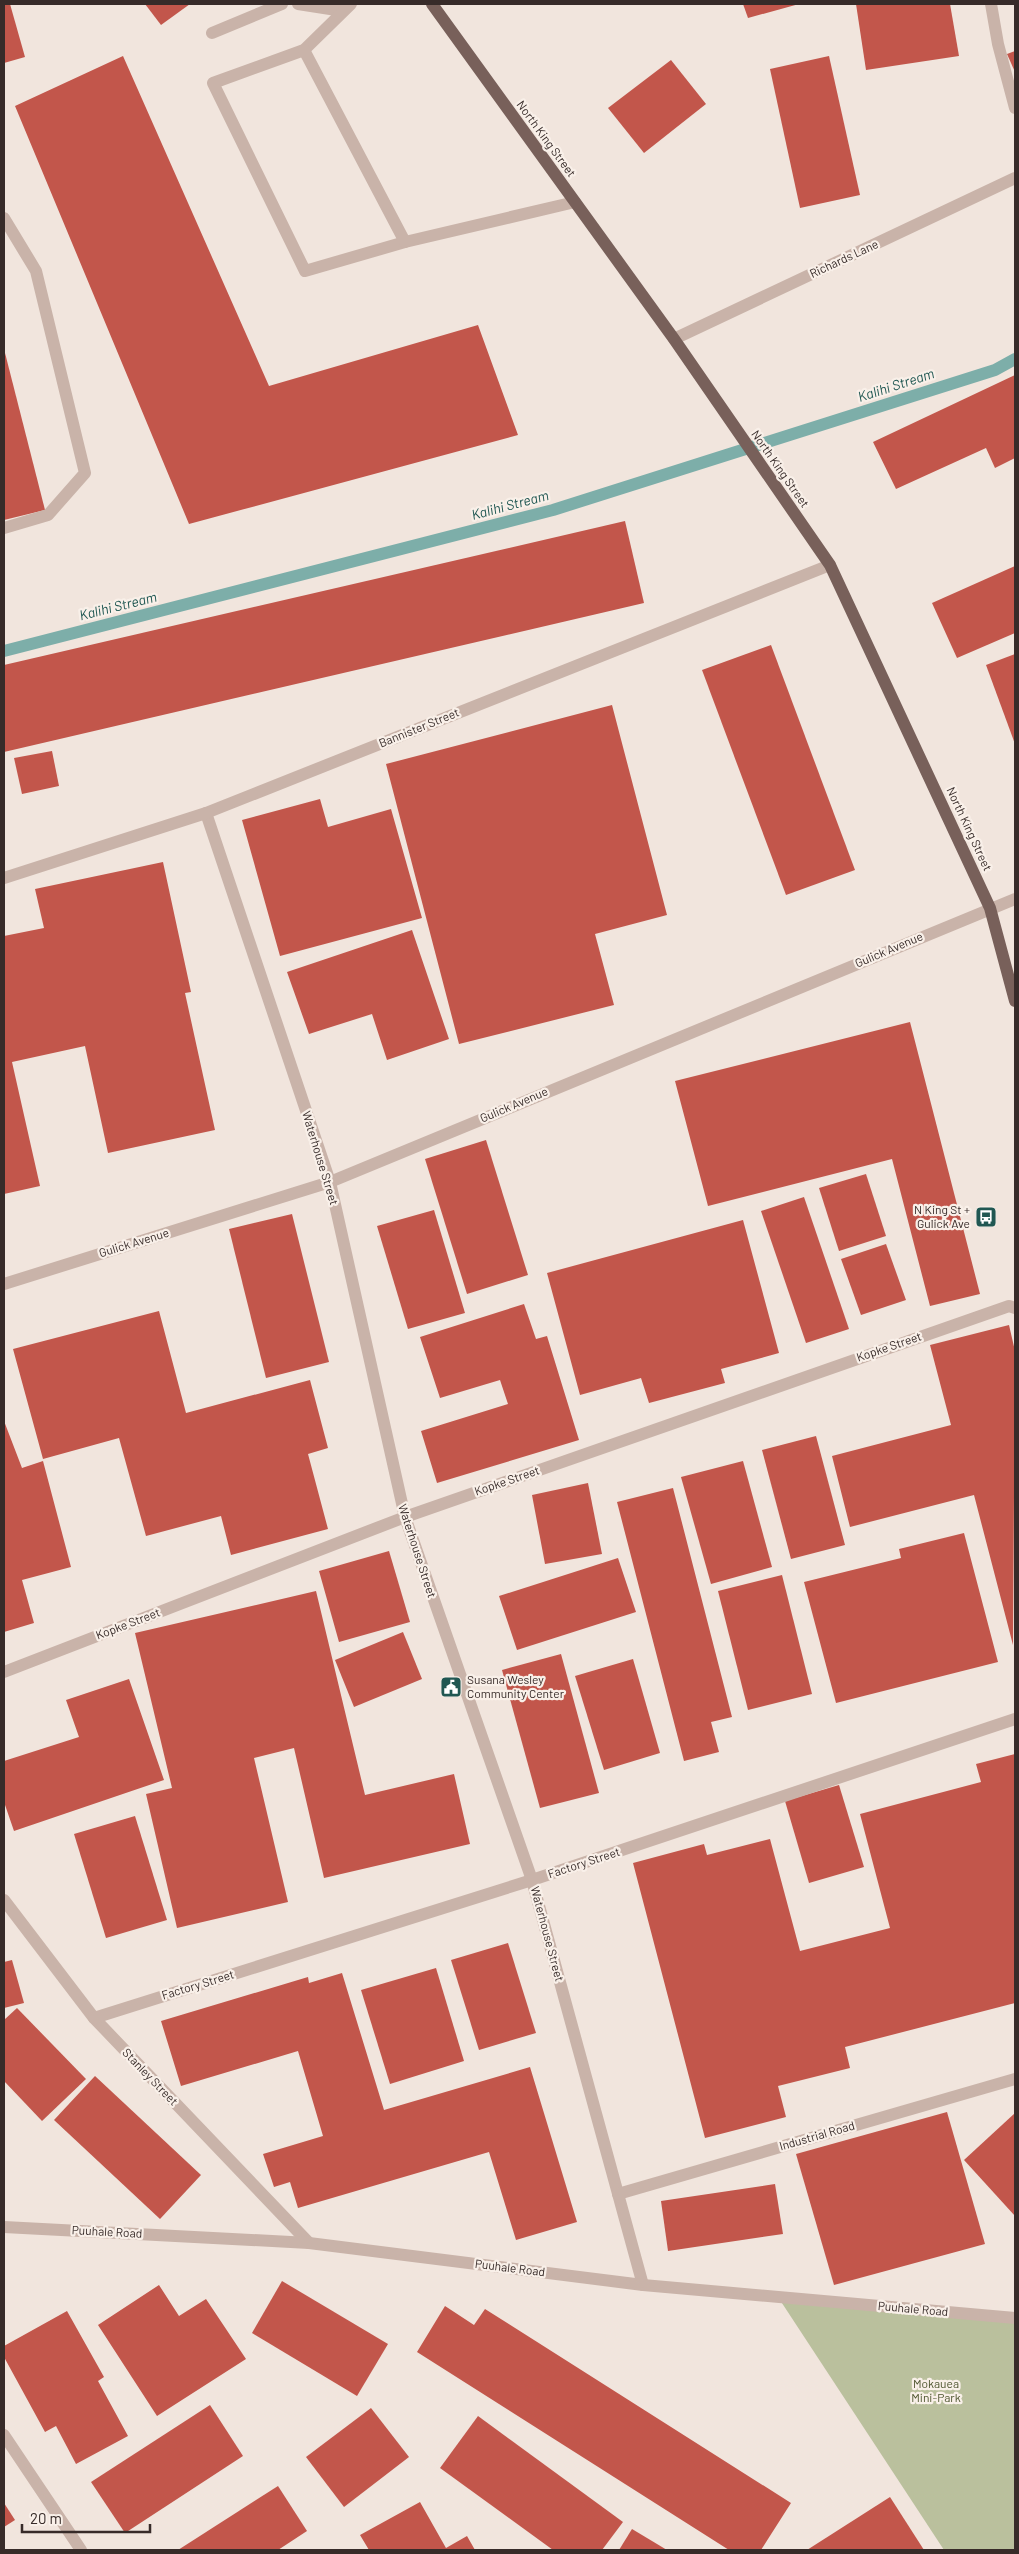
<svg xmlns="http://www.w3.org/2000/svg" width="1019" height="2554" viewBox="0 0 1019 2554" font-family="Barlow,sans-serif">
<rect width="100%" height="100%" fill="#f1e5dd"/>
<!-- green -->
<path fill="#bac09d" d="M778,2297L1015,2318V2550H944Z"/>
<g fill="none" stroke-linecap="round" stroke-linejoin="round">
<!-- stream -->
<path stroke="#7daea9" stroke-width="12" d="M4,651L553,510L995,370L1015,359"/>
</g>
<!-- building -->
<g fill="#c2564b">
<path d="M4,4H10L25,57L4,63Z"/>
<path d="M145,4H190L161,25Z"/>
<path d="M743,4H799L748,18Z"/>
<path d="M856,4H950L959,56L866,70Z"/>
<path d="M1015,51V72L1007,54Z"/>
<path d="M123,56L269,386L478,325L518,435L189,524L15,106Z"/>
<path d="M829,56L860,195L800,208L770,69Z"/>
<path d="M671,60L706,104L644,153L608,108Z"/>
<path d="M4,349L45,510L4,520Z"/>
<path d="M1015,375V458L995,468L986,448L896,489L873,442Z"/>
<path d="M625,521L644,603L4,752V665Z"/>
<path d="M1015,566V633L957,658L932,603Z"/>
<path d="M771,645L855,870L786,895L702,670Z"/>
<path d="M1015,654V744L986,665Z"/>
<path d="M612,705L667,915L595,934L614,1005L459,1044L386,764Z"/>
<path d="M52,751L59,786L22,794L14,758Z"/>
<path d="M320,799L328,827L391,809L422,918L280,956L242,820Z"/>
<path d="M163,862L191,992L185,993L215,1130L108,1153L85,1046L12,1062L40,1186L4,1194V936L44,928L35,889Z"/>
<path d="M412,930L449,1039L387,1060L372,1014L309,1034L287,972Z"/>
<path d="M910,1022L980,1294L930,1306L892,1159L708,1206L675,1081Z"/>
<path d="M486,1140L528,1275L467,1294L425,1159Z"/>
<path d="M866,1174L886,1236L839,1251L819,1188Z"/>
<path d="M804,1197L849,1329L806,1343L761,1211Z"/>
<path d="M434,1210L465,1313L408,1329L377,1226Z"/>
<path d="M292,1214L329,1362L266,1378L229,1229Z"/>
<path d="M743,1220L779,1353L721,1369L725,1383L649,1403L641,1378L580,1395L547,1273Z"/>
<path d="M886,1244L906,1300L861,1315L841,1259Z"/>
<path d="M524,1304L536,1339L547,1336L579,1440L437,1483L421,1431L508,1404L500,1380L440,1398L420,1337Z"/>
<path d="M159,1311L186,1413L310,1380L328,1448L308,1454L328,1529L231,1555L221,1516L146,1536L119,1438L43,1459L13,1349Z"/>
<path d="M1009,1325L1015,1351L1013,1645L974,1495L850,1527L832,1456L951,1425L930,1345Z"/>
<path d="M4,1421L22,1468L43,1461L71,1567L22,1580L34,1623L4,1632Z"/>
<path d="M816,1436L845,1545L791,1559L762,1450Z"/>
<path d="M743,1461L772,1567L711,1584L681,1477Z"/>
<path d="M588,1483L602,1554L545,1564L532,1495Z"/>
<path d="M673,1488L732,1717L711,1722L719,1752L684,1761L617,1502Z"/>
<path d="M964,1533L998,1662L836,1703L804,1582L901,1558L899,1549Z"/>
<path d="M389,1551L410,1622L339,1642L319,1571Z"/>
<path d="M618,1558L636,1612L517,1650L499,1596Z"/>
<path d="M782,1575L812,1694L748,1710L718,1591Z"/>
<path d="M316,1591L365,1795L454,1774L470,1844L324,1878L294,1748L254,1758L288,1902L177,1928L146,1794L172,1788L135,1633Z"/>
<path d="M403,1632L422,1679L354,1707L335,1660Z"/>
<path d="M561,1654L599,1793L540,1808L502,1670Z"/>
<path d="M633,1659L660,1753L604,1770L575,1676Z"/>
<path d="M129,1679L164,1780L14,1831L4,1802V1761L79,1737L66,1700Z"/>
<path d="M1015,1754V2003L845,2047L850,2068L778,2086L786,2117L705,2138L633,1863L704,1844L707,1855L770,1839L800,1951L890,1928L860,1814L981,1782L976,1764Z"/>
<path d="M839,1785L864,1867L809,1883L785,1801Z"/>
<path d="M135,1816L167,1920L106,1938L74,1834Z"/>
<path d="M508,1943L536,2033L479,2050L451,1960Z"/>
<path d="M12,1960L24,2003L4,2008V1962Z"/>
<path d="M436,1968L464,2061L390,2084L361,1990Z"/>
<path d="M342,1973L384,2110L530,2067L577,2222L516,2240L489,2152L298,2208L290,2182L274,2187L263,2154L323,2136L298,2051L181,2086L161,2021L308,1977L309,1983Z"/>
<path d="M17,2008L86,2079L42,2121L4,2081V2020Z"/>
<path d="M95,2076L201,2175L160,2219L54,2120Z"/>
<path d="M947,2112L985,2244L834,2285L796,2154Z"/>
<path d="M1015,2113V2216L964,2160Z"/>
<path d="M775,2184L783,2234L668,2251L661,2201Z"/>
<path d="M282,2281L388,2344L357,2396L252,2333Z"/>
<path d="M159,2285L179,2316L206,2299L246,2359L157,2416L98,2325Z"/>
<path d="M445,2306L474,2325L485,2309L791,2503L761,2550H729L417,2352Z"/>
<path d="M67,2311L104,2377L98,2381L128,2436L76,2464L56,2426L45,2432L4,2357V2346Z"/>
<path d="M210,2405L243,2456L125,2533L91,2482Z"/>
<path d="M371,2408L409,2457L344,2507L306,2457Z"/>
<path d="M478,2416L623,2522L602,2550H553L440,2468Z"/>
<path d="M278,2486L307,2531L278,2550H178Z"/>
<path d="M890,2497L924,2550H807Z"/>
<path d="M420,2502L446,2548L467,2536L475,2550H369L360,2535Z"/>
<path d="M4,2503L15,2520L4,2527Z"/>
<path d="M632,2529L667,2550H619Z"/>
</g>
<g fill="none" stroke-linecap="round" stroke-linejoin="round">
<!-- service -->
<g stroke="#c9b3a9" stroke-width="12">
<path d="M298,4L343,11"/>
<path d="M351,4L304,50L213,83L305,271L405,242L575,202"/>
<path d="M212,33L282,4"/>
<path d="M304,50L405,242"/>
<path d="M4,218L36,271L85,473L48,515L4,528"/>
</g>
<!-- minor -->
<g stroke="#c9b3a9" stroke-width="12">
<path d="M991,4L998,44L1015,108"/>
<path d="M674,339L1015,178"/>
<path d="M206,813L330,1182L405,1517L532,1880L643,2285"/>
<path d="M4,878L206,813L830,565"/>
<path d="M4,1284L330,1182L1015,899"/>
<path d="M4,1672L405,1517L1009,1306L1015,1308"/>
<path d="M4,1900L94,2018L309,2243"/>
<path d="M94,2018L532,1880L1015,1719"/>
<path d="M618,2194L1015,2079"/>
<path d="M4,2227L309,2243L643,2285L1015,2318"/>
<path d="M4,2435L81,2550"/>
</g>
<!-- primary -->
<path stroke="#78605a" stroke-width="12" d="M432,4L674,339L830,565L990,908L1015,1001"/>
</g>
<!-- icons -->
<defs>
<g id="bus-square" transform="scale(1.125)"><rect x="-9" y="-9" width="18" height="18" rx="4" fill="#205752" stroke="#f9f0e9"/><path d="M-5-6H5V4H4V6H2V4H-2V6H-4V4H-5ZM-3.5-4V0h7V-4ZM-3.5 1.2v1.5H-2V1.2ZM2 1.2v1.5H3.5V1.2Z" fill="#fff"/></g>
<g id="civic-square" transform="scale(1.125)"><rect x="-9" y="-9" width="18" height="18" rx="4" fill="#205752" stroke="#f9f0e9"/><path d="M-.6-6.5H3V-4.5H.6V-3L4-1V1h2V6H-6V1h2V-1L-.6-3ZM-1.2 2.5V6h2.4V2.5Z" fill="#fff"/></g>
</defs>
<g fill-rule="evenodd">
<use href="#bus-square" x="986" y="1217"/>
<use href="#civic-square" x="451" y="1687"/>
</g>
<g text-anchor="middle" stroke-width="4.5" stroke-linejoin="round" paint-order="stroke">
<!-- street labels -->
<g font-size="12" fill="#372b29" stroke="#f9f0e9">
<text transform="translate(546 139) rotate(54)" y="4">North King Street</text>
<text transform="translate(844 259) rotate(-25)" y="4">Richards Lane</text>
<text transform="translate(780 469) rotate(55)" y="4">North King Street</text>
<text transform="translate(419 728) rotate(-22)" y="4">Bannister Street</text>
<text transform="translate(969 829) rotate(65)" y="4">North King Street</text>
<text transform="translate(889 950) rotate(-23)" y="4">Gulick Avenue</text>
<text transform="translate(514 1105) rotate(-23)" y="4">Gulick Avenue</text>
<text transform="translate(320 1158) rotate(73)" y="4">Waterhouse Street</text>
<text transform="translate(134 1243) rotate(-17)" y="4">Gulick Avenue</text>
<text transform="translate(889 1347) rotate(-19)" y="4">Kopke Street</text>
<text transform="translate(507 1481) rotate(-19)" y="4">Kopke Street</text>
<text transform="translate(417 1551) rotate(72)" y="4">Waterhouse Street</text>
<text transform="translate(128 1624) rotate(-21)" y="4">Kopke Street</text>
<text transform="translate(584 1863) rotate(-18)" y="4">Factory Street</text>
<text transform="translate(547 1934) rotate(75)" y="4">Waterhouse Street</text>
<text transform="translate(198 1985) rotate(-17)" y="4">Factory Street</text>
<text transform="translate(150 2077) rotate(46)" y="4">Stanley Street</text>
<text transform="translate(817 2136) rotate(-16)" y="4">Industrial Road</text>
<text transform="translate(107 2232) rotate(3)" y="4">Puuhale Road</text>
<text transform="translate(510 2268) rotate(7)" y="4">Puuhale Road</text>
<text transform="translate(913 2309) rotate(5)" y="4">Puuhale Road</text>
</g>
<!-- poi labels -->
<g font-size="12" fill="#372b29" stroke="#f9f0e9" text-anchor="end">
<text x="970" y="1214">N King St +<tspan x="970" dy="14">Gulick Ave</tspan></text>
<text x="467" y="1684" text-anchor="start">Susana Wesley<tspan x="467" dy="14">Community Center</tspan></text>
</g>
<!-- park labels -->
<g font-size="12" fill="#4c542d" stroke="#f9f0e9">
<text x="936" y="2388">Mokauea<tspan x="936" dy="14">Mini-Park</tspan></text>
</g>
<!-- water labels -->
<g font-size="14" font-style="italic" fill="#205752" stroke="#f9f0e9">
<text transform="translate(896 385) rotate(-18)" y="5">Kalihi Stream</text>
<text transform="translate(510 505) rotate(-15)" y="5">Kalihi Stream</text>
<text transform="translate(118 606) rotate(-14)" y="5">Kalihi Stream</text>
</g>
</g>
<!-- border -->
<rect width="1019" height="2554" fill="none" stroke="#372b29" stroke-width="10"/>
<!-- scale -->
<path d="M22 2524v8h128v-8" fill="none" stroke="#372b29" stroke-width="2.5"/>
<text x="30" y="2524" font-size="15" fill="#372b29" stroke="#f9f0e9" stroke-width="4" paint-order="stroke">20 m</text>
</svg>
